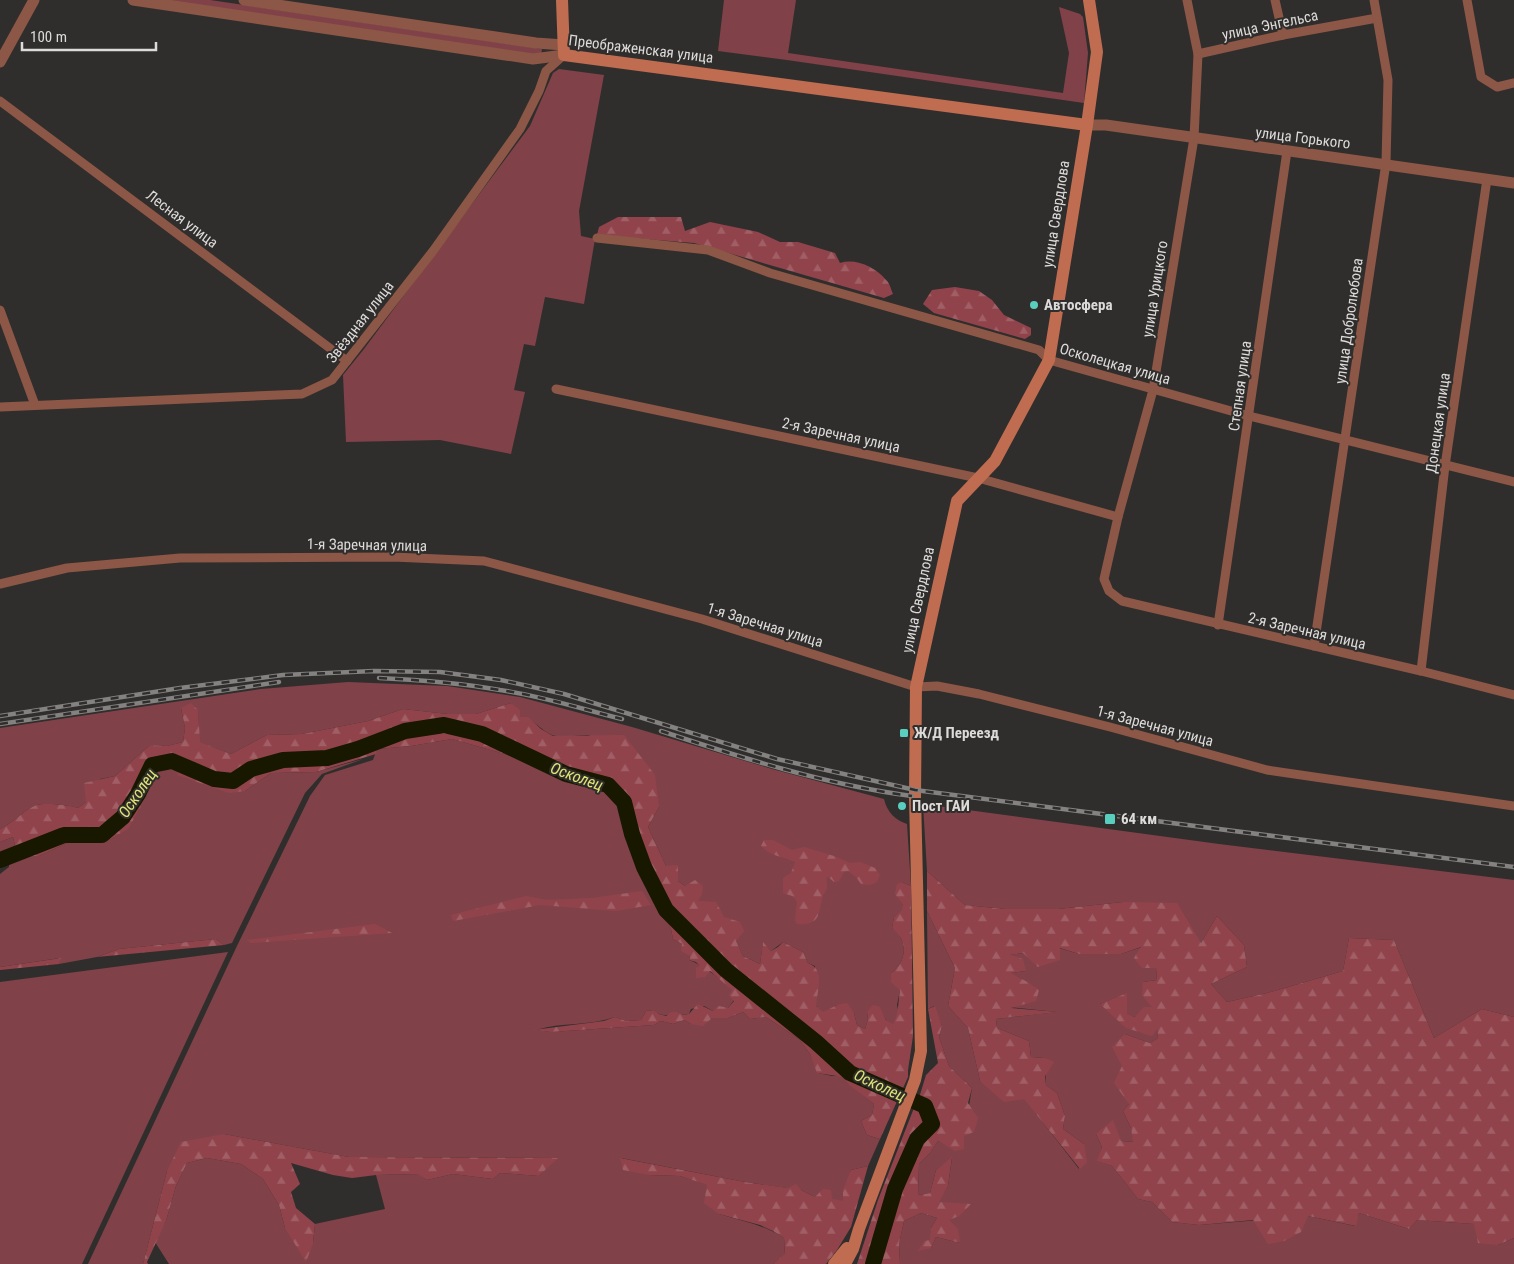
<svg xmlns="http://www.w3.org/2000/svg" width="1514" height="1264" viewBox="0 0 1514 1264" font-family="'Roboto Condensed',sans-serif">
<defs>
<pattern id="forest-firs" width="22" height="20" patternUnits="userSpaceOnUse" patternTransform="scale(1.25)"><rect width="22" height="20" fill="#91434c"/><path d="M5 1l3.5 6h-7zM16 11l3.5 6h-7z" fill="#a05e65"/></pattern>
</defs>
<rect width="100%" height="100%" fill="#302e2c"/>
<!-- green -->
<g fill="#804248">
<path d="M161,0H210L542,49L541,56Z"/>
<path d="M724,0H796L788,53L1063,93L1069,53L1059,7L1080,14L1083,17L1088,53L1084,103L787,60L718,51Z"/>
<path d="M559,69L604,75L579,211L581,236L595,239L584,304L545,297L535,346L524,344L514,390L525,392L511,454L440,440L346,442L343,375L364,349L530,126L553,73Z"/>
<path d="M348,682L447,686L520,697L632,727L772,769L884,799C887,812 895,820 907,824L911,886L902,882L896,894L903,905V910L894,917L892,928C895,931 901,936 902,941C907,953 901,966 891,973L900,990L897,1005L899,1014L893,1025L886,1020L880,1008L867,1012L868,1019L865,1029L857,1025L854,1013L837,1005L823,1013L816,1006L815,966L808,963L803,952L783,942L771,951L763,943L760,964L743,956L724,917L697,901L685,886L678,881V872L666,866L648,827L659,807L589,735C579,735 560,738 552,735C540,730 533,718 520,717L511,703L476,714H448L403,709L368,721L302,734L267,735L231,754L199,742L198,710L181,708L185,728L183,742L167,746L150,745L115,776L100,779L86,802L78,808C68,805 43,802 34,806C23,811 13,823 0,829V728L261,689Z"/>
<path d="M452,739L519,758L564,777L608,788L622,805L629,836L641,870L671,929L673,939L682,944L690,956L689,960C705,966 720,979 733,990L734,1000L728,1008L713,1011L704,1006L691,1009L689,1014L681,1015L678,1012C668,1015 662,1018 654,1010L646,1011L641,1020L626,1021L615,1017C590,1026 561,1022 536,1030L551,1032L654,1025L661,1021L673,1024L684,1020L691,1024L712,1018H728L743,1012L750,1019L766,1017L799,1039L810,1054L818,1073L832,1076H844L850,1085L874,1104L872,1115L861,1121L867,1135L880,1139L868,1166L851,1170L843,1202L815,1197L801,1190L745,1182L621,1158L649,1175L680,1176L708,1185L719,1214C742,1221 765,1225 784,1238L785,1255L773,1264H169L155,1242L166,1221L176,1186L187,1163L207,1158L241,1164L263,1179L279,1205L285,1228L313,1243L315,1224L385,1209L376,1175L419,1174L427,1180L453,1174L493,1179L500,1173L539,1176L557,1158L349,1157L224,1134L167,1171L143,1264H88L236,948L310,796L325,775L373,760L377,749L411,746Z"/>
<path d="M363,759L322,774L305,793L232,943L224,945L216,939L119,949L97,957L59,964L60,958L0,967V874L9,867V859L21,856H39L78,838H105L110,840L127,829L141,807L139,798L154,769L171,763L180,769L178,774L245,791L271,773L316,772Z"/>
<path d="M923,804L1219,844L1514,880V1017L1482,1009L1434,1038L1394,940L1349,938L1343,971L1267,993L1227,1002L1211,984L1247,967L1244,945L1217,916L1201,943L1123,902L1058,909H1005L965,905L927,871Z"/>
<path d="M13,837L16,850L7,854L0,853V842Z"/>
<path d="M927,911L955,968L948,1006L968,1028L980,1081L1024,1098L1079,1169L1084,1144L1063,1129L1065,1116L1057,1093L1046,1085L1045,1058L1031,1057L1029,1041L997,1028L996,1019L1057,1012L1009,1007L1026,981L1010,973L1026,971L1008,955L1059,948L1079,954H1121L1142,947L1156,968L1157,980L1143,982L1153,1008L1135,1017L1126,1014V994L1100,1004L1157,1028L1158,1038L1150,1043L1125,1034L1122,1066L1129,1104L1123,1111L1131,1128L1134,1142L1121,1141L1096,1134L1102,1147L1098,1161L1112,1166L1138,1199L1152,1202L1172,1222L1199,1225L1308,1216L1355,1226L1359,1213L1409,1229L1417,1220L1474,1224L1498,1245L1514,1238V1264H900L899,1244L904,1221L921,1213L937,1218L931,1228V1248L936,1237L960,1243L938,1202L948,1186L952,1158L936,1170L930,1193L918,1195L919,1164L930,1153L938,1141L955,1150L964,1136L972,1088L949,1066L939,1037L942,1026L934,1006L928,1009Z"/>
<path d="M228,952L82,1264H0V982Z"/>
</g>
<!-- forest -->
<g fill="url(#forest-firs)">
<path d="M618,217H681L685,231L710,222L758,232L780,242H798L835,253L840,263C856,258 875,267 886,280C890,283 891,290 893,294L884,298L694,243L597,235L599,227Z"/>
<path d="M955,287L979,291L992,300L1004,315L1031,328V335L1025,339L934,313L923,304L932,290Z"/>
<path d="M191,703L198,710L200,742L231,754L267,735L302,734L368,721L403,709L448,714H476L511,703L520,710V717H528L541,729L553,736L624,735L655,775L659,807L648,827L666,866L678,865V881L685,886L695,880L703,886L702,894L698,901L716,902L724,917L740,922L744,931L736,941L743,956L760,964L763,942L771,951L778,947L783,942L803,952L808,963C826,970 817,990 816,1006L823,1012L837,1005L847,1003L854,1013L857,1025L865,1029L868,1019L867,1012L873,1005L880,1007L886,1020L893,1024C899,1014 898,1002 900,990L891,982V973C901,966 907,953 902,941C901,936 895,932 892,928L894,917L902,910L903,905L895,894L897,884L902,882L911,886L913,1036L908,1070V1077L880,1139L867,1135L861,1121L872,1115L874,1104L849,1085L844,1077L817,1073L810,1054L799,1039L766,1017L750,1019L743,1012L728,1018H712L703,1026L691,1024L684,1020L673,1024L661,1021L654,1025L551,1032L533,1030L604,1021L615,1017L626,1021L641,1020L646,1011L654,1010L659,1014L666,1016L671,1012H678L682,1015L689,1014L698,1004L713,1011L719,1006L728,1008L734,1001L729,995L732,990L710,971L705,977L696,978V968L700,966L696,962L689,960L690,956L681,951L682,944L673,939L671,929L641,870L629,836L622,805L608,788L564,777L519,758L452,739L411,746L377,749L376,754L316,772L271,773L245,791L229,793L177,775L180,769L214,782L234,786L256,774L285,764L328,761L377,749L370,739L326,753L282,756L248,766L230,777L215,775L185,760L168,758L151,763L137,791L121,813L95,833L64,832L16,850L13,837L0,842V829C13,823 23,811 34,806C42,802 69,805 78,808L86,802L84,783L115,776L150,745L167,746L183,742L185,728L181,708Z"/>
<path d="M139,798L141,807L128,829L110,840L105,838L124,820Z"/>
<path d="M65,837L78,838L39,856H21Z"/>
<path d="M764,840H773L792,850L804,847L834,856L850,863L860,862L875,868L880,875L877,882L870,885L861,884L856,877L848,871L844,872L839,881L834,882L827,876C826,880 827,884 827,888C826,891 824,893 823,895C818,912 822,926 797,924L795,920L797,901L792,896L783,893V878L791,873L795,862C782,856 771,857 761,846Z"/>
<path d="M927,871L965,905L1005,909H1058L1123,902L1177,903L1201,943L1217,916L1244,945L1247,967L1211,984L1227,1002L1267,993L1343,971L1349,938L1394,940L1434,1038L1482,1009L1514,1017V1238L1498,1245L1478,1243L1474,1224L1417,1220L1409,1229L1359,1213L1356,1226L1308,1216L1301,1232L1284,1241L1268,1244L1253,1220L1199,1225L1172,1222L1152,1202L1138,1199L1112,1166L1097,1161L1102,1147L1096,1134L1113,1120L1121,1141L1133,1142L1131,1128L1123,1111L1129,1104L1114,1083L1122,1066L1112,1047L1125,1034L1150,1043L1158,1038L1157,1029L1152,1036L1126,1028L1100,1004L1127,993V1014L1135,1017L1144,1007H1152L1142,995L1143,982L1157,980L1156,968H1142L1134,958L1141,947L1121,954H1079L1060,948V960L1038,967L1023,953L1010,955L1023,959L1026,971L1011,973L1026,981L1039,990L1036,1001L1011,1008L1059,1012L996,1019L997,1028L1029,1041L1031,1057L1045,1058L1054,1062L1045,1076L1046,1085L1057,1093L1065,1116L1063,1129L1084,1144L1087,1162L1080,1169L1024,1099L1004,1102L980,1081L968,1028L948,1006L955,968L927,911Z"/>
<path d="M642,891L651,905L616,911L540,905L453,921L451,915L526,896L546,900L592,898Z"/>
<path d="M375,924L392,933L251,943L247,940Z"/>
<path d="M216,939L224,945L97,957L119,949Z"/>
<path d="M61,958L59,964L0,970V967Z"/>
<path d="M935,1006L942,1026L939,1037L949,1066L972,1088L968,1103L978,1118L974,1132L964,1136V1149L955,1151L938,1141L930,1153L919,1164L918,1195L930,1193L936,1170L952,1157L948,1186L939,1202L971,1204L959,1216L949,1220L958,1229L960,1243L936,1237L931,1248L918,1251L924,1241L930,1240L931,1228L937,1218L921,1213L904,1221L899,1244L900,1264H878L900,1190L922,1142L937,1125L929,1102L919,1098L926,1075L938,1063L928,1009Z"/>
<path d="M914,1108L924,1109L929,1124L915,1137L906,1161L892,1188L870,1264H857L878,1200Z"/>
<path d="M224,1134L349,1157L558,1158L539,1176L500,1173L493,1179L453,1174L427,1180L418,1174L376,1175L352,1178L333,1175L291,1163L300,1184L291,1192L296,1208L315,1224L313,1243L306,1262L285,1228L279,1205L263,1179L241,1164L207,1158L187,1163L176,1186L166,1221L147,1262L148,1264H143L167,1171L181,1142Z"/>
<path d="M620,1158L745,1182L788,1188L796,1184L801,1190L815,1197L823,1189L831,1190L832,1199L843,1201V1190L851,1170L868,1166L851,1227L837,1250L826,1264H773L785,1254L784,1238L773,1231L760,1225L719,1214L704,1203L707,1185L680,1176L649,1175L623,1170Z"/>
</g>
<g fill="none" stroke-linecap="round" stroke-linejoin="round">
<!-- river -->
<path stroke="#181801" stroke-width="16" d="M0,860L64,835H102L123,817L138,794L152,765L172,761L214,779L233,781L251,769L283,760L327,758L358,749L405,731L444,725L482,734L566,774L608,785L624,802L632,834L644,867L666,910L726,970L816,1042L850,1073L925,1106L932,1124L917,1139L895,1189L873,1264"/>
<!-- minor -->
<g stroke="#8c5746" stroke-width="9">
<path d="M1187,0L1198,54L1194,138L1153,390L1118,517L1104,579L1109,591L1122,601L1421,671L1514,695"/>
<path d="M1275,0L1283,35"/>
<path d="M1467,0L1481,77L1497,87L1514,83"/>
<path d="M1198,54L1283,35L1377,18"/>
<path d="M0,101L347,361"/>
<path d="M597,238L708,250L770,273L1039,350L1049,360L1249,416L1514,482"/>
<path d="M0,310L35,405"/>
<path d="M556,389L978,478L1118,517"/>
<path d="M0,407L302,394L332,380L433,251L520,129L539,91L546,71L564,55"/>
<path d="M0,584L67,568L180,558L393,557L484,561L702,619L916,687L937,686L979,694L1110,727L1267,770L1514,806"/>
<path d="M1218,625L1287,151"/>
<path d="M1314,646L1386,163L1388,80L1374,0"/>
<path d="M1421,671L1445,466L1487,179"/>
</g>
<!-- tertiary -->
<g stroke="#8c5746" stroke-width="11">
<path d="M133,0L533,59L564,55"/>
<path d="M244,0L536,43L564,45"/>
<path d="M0,62L34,0"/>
<path d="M1087,125H1106L1514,183"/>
</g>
<!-- secondary -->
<g stroke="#bf6c51" stroke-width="12">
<path d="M562,0L564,55L1087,125"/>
<path d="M834,1264L847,1248"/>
<path d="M845,1264L853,1249L859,1229L915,1080L921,1051L915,797L916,687L957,501L995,461L1049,360L1087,125L1097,52L1089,0"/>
</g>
<!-- rail casing -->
<g stroke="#848281" stroke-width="4.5">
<g id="rail">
<path d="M379,678C420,680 460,683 500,690C542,696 582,709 622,719"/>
<path d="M0,716L180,688L283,675L374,671L440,672L501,680L564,694L777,759L915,790L1514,867"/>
<path d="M0,724L279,682"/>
<path d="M661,731C742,758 827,785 912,796"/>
</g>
</g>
<!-- rail -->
<use href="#rail" stroke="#302e2c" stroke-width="2.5" stroke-dasharray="8" stroke-linecap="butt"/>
</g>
<!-- markers -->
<g fill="#59cebe" stroke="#302e2c" stroke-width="2">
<circle cx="1034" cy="305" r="5"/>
<rect x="899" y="728" width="10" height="10" rx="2.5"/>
<circle cx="902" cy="806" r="5"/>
<rect x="1104" y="813" width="12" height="12" rx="2.5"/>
</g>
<g text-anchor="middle" stroke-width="4" stroke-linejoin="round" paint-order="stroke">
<!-- street labels -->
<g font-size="15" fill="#dcdbda" stroke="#302e2c">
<text transform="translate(1270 25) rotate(-12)" y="5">улица Энгельса</text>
<text transform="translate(641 49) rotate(7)" y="5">Преображенская улица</text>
<text transform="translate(1303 138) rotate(7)" y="5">улица Горького</text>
<text transform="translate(1056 214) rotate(-81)" y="5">улица Свердлова</text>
<text transform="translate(182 219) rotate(37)" y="5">Лесная улица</text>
<text transform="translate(1155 289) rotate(-81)" y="5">улица Урицкого</text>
<text transform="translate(1349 321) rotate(-82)" y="5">улица Добролюбова</text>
<text transform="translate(360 322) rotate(-52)" y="5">Звёздная улица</text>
<text transform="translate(1115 364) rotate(16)" y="5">Осколецкая улица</text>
<text transform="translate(1240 386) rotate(-82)" y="5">Степная улица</text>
<text transform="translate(1438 423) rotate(-82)" y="5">Донецкая улица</text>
<text transform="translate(841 435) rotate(12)" y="5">2-я Заречная улица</text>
<text transform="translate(367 545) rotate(1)" y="5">1-я Заречная улица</text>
<text transform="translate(918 600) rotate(-78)" y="5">улица Свердлова</text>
<text transform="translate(765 625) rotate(17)" y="5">1-я Заречная улица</text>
<text transform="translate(1307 631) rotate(13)" y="5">2-я Заречная улица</text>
<text transform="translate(1155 726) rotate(15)" y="5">1-я Заречная улица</text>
</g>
<!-- poi labels -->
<g font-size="15" font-weight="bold" fill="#dcdbda" stroke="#302e2c" text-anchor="start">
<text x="1044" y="310">Автосфера</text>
<text x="914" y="738">Ж/Д Переезд</text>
<text x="912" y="811">Пост ГАИ</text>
<text x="1121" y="824">64 км</text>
</g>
<!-- water labels -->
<g font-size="16" font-style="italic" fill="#e0e574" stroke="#302e2c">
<text transform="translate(577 776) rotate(20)" y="6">Осколец</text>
<text transform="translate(137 793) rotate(-56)" y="6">Осколец</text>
<text transform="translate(880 1085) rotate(25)" y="6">Осколец</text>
</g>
</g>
<!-- scale -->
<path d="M22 42v8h134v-8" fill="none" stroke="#dcdbda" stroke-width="2.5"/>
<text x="30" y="42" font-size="15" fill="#dcdbda" stroke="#302e2c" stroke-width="4" paint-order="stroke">100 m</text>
</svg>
